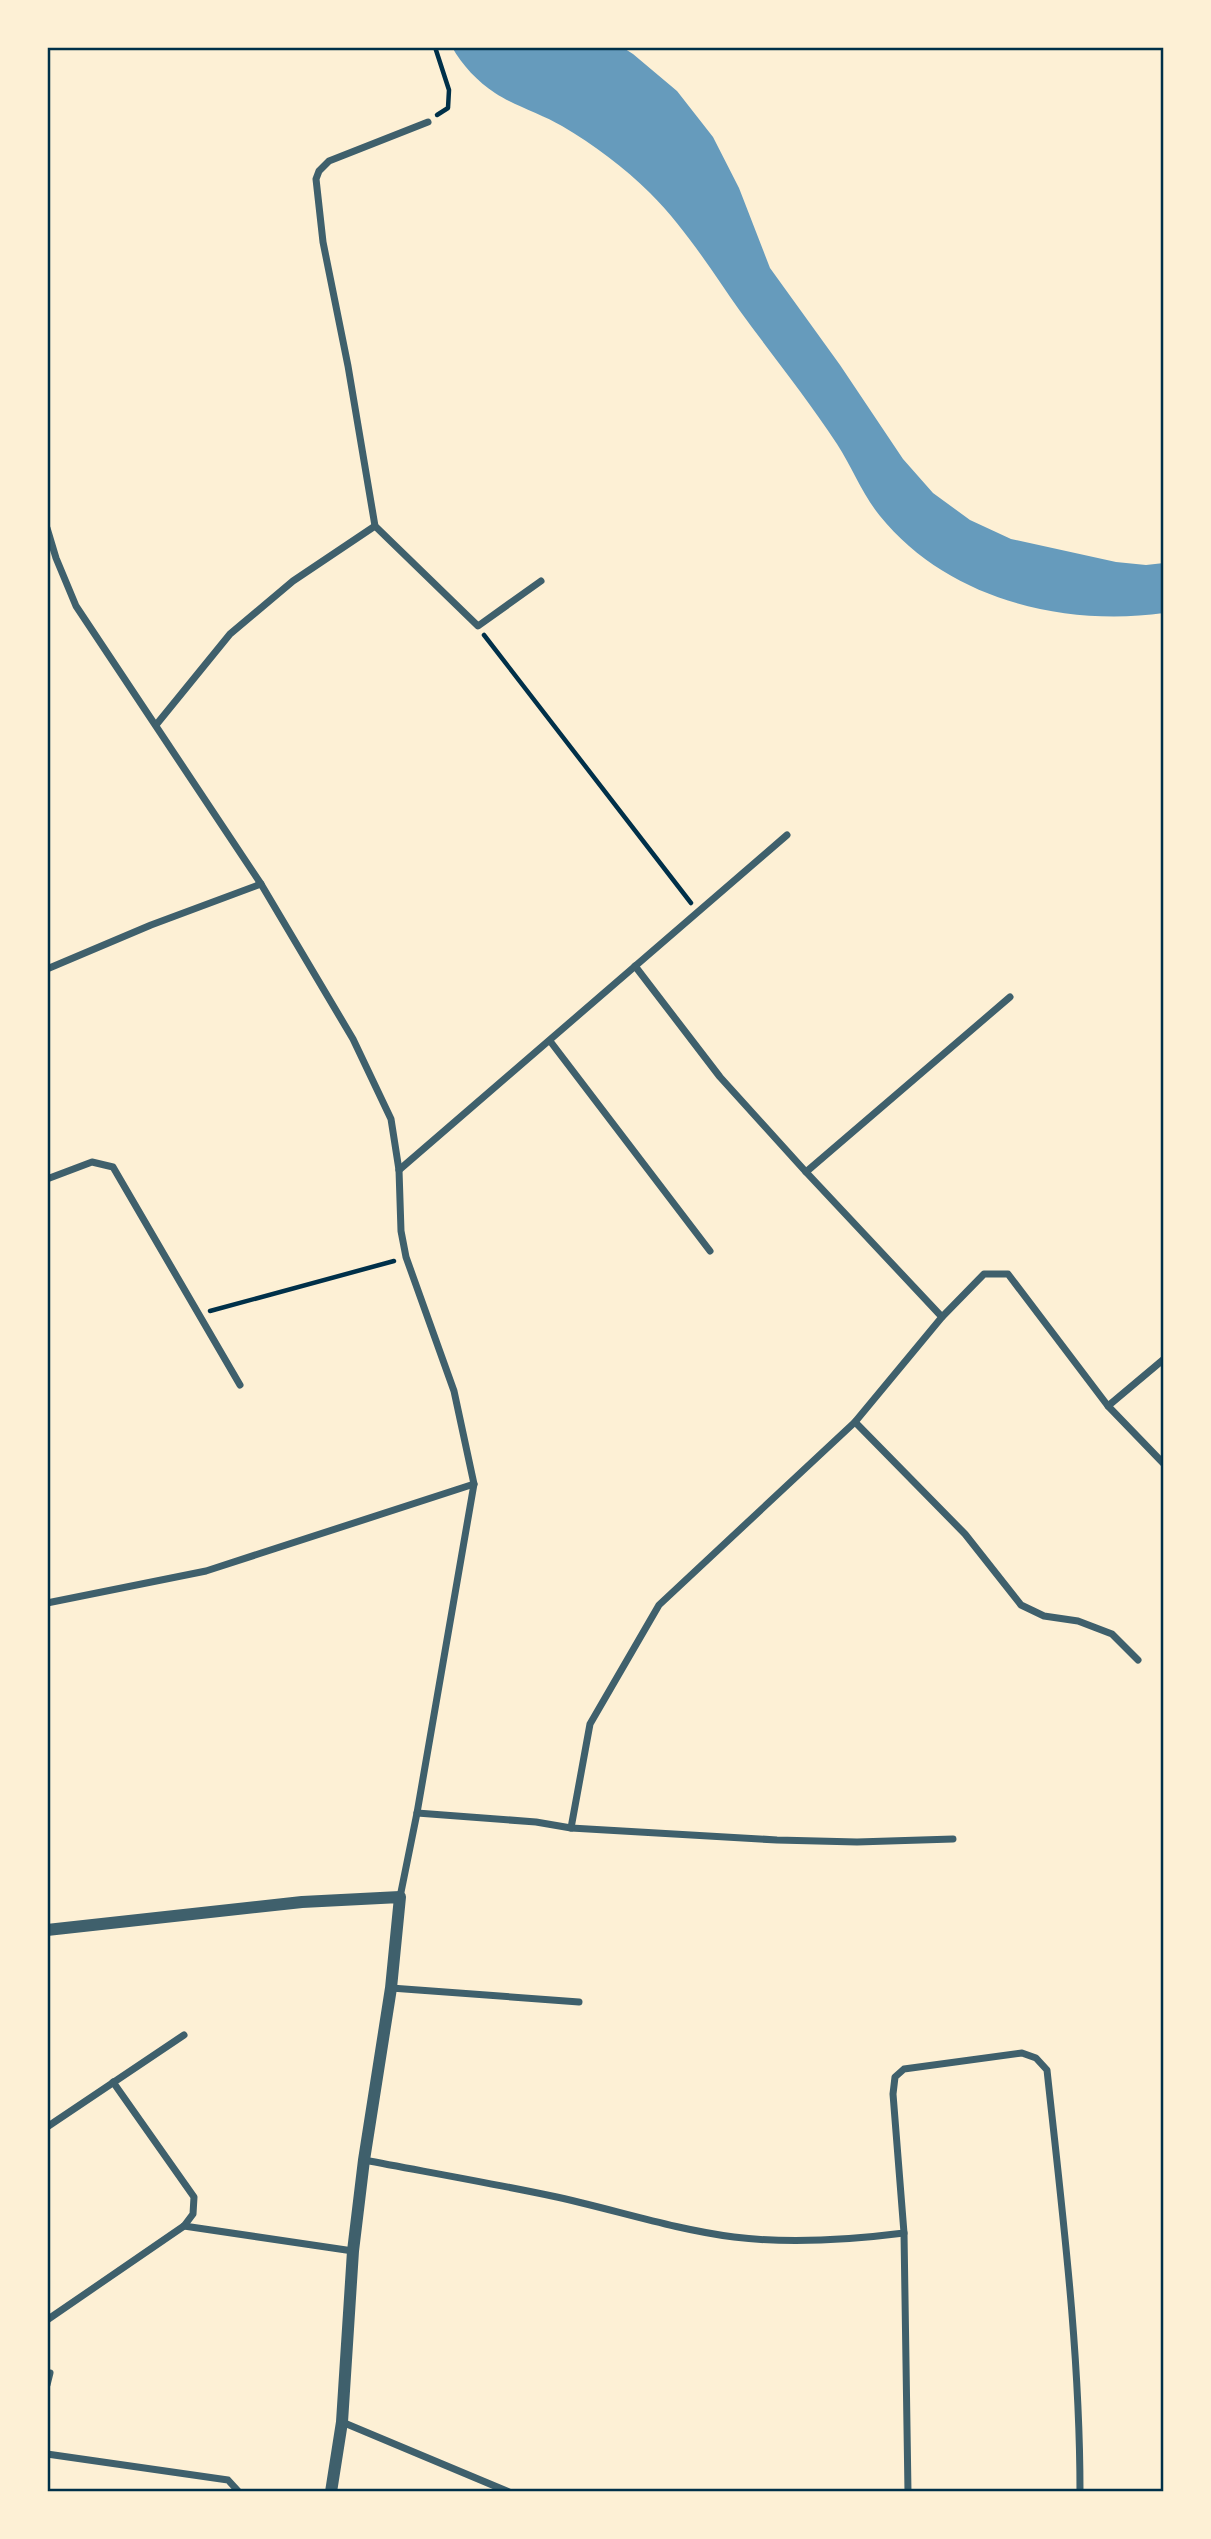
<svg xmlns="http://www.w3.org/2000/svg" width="1211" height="2539" viewBox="0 0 1211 2539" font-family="'Fira Sans Condensed',sans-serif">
<rect width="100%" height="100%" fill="#fdf0d5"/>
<!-- water -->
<path fill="#669bbc" d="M452,47H622L633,54L677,91L713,137L739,188L770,268L840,365L903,459L933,493L970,520L1011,539L1116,562L1146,565L1164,563V613C1063,627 947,599 880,516C862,494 852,467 837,444C807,398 772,355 740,311C711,270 686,229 650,193C624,167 594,145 562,126C542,114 513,105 495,93C478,82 462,65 452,47Z"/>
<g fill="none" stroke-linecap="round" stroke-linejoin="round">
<!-- path -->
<g stroke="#003049" stroke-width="4.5">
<path d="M435,47L449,90L448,108L437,115"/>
<path d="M484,635L691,903"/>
<path d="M210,1311L394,1261"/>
</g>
<!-- minor -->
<g stroke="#3f606c" stroke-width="7">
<path d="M428,122L329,161L319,171L316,179L323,242L348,366L375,526L478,626L541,581"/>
<path d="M47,528L56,558L76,606L261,884L353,1039L391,1119L399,1170L401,1231L406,1257L454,1391L474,1484L417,1813L400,1897"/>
<path d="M156,725L230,634L293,581L375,526"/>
<path d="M635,966L720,1077L806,1172L942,1317"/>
<path d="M47,969L151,925L261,884"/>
<path d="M550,1041L710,1251"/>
<path d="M399,1170L787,835"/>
<path d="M806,1172L1010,997"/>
<path d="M47,1179L92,1162L113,1167L240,1385"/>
<path d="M1108,1406L1164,1359"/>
<path d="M855,1422L965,1534L1021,1605L1044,1616L1078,1621L1112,1634L1138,1660"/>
<path d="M47,1603L206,1571L474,1484"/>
<path d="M417,1813L536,1822L571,1828L777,1840L857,1842L953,1839"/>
<path d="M571,1828L590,1724L659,1605L855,1422L942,1317L984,1274H1008L1108,1406L1164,1464"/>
<path d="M391,1988L579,2002"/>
<path d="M47,2127L184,2035"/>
<path d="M364,2160C427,2172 490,2183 552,2196C613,2209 672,2229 734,2237C790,2244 849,2240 904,2233L893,2094L895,2077L904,2069L1022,2053L1036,2058L1047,2070C1062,2210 1080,2351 1080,2492"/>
<path d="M184,2226L353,2251"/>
<path d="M904,2233L908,2492"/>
<path d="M47,2320L184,2226L193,2214L194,2197L113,2082"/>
<path d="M47,2385L50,2373"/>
<path d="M342,2422L509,2492"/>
<path d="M47,2454L228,2480L239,2492"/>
</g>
<!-- tertiary -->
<path stroke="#3f606c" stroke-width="12" d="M47,1930L302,1902L400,1897L391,1988L364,2160L353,2251L342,2422L331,2492"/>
</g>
<!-- border -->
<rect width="1211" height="2539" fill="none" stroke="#fdf0d5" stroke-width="98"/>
<rect x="49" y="49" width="1113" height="2441" fill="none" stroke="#003049" stroke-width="2.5"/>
</svg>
